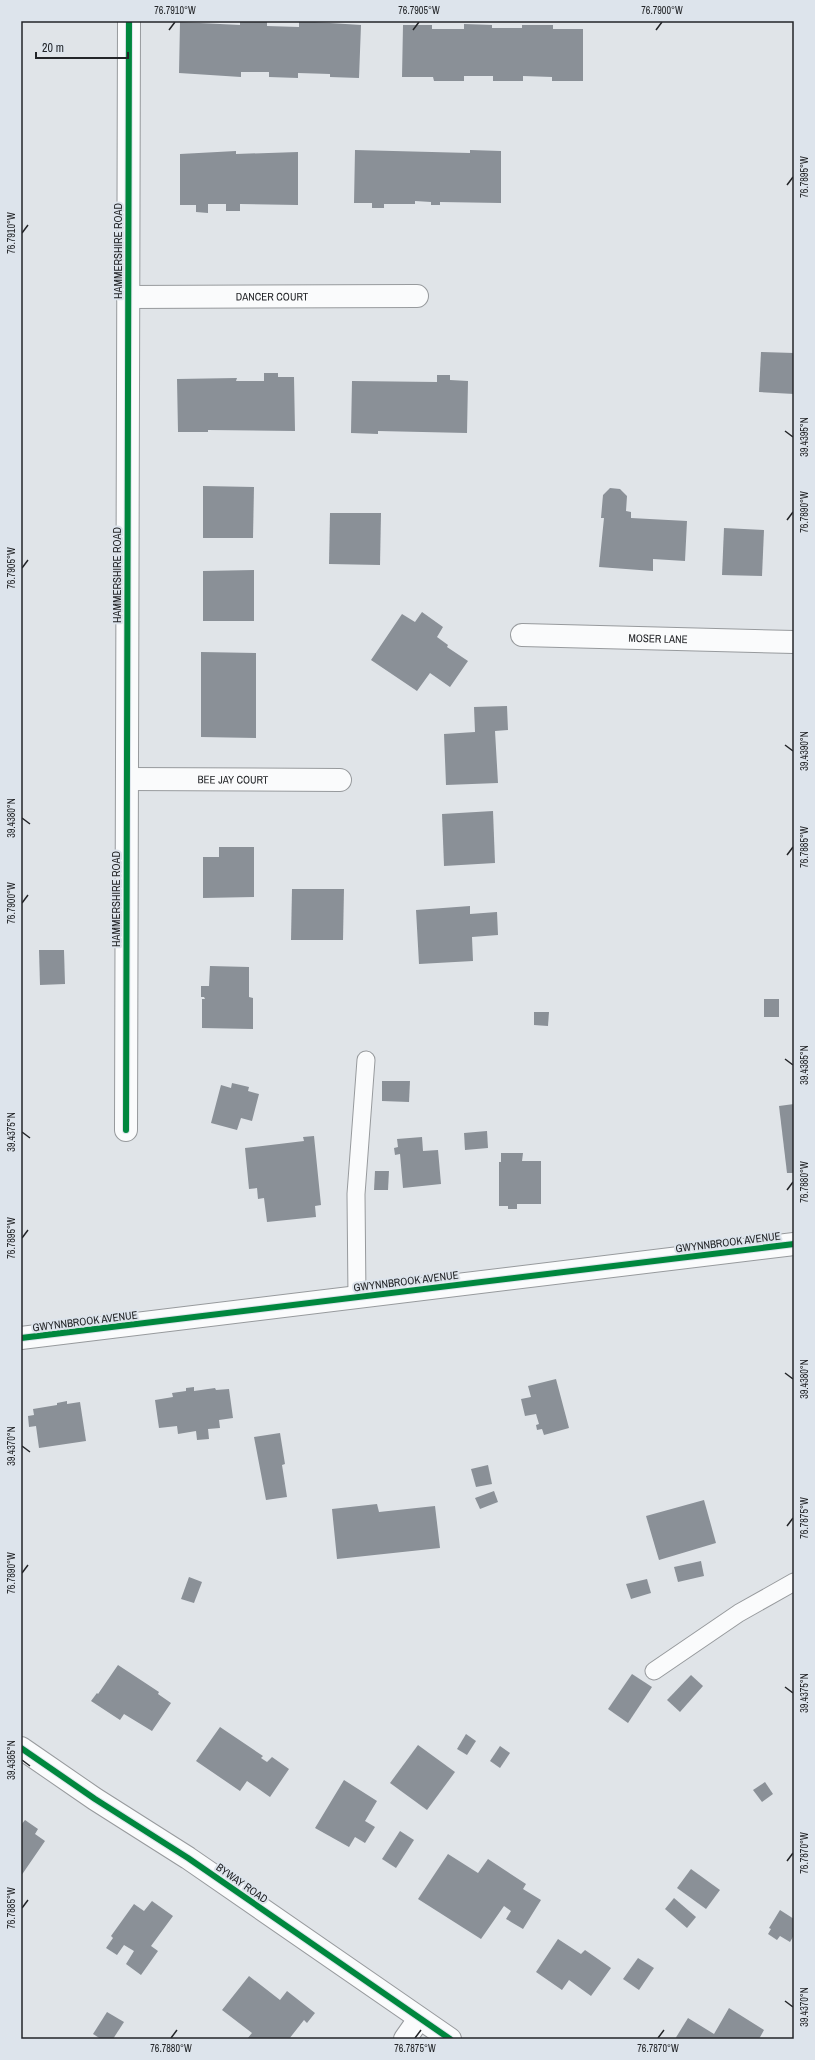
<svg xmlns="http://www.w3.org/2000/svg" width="815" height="2060" viewBox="0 0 815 2060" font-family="'Archivo Narrow',sans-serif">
<rect width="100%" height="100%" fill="#e0e4e8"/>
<!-- building -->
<g fill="#8a9097">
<path d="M299,21L361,25L359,78L330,77V74L298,73V78L269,77V72H241V77L179,73L180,22L240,25V22H267V26L299,27Z"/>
<path d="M464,24L492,25V28H522V25H553V29H583V81H552V77L523,76V81H493V76H464V81H434L433,77H402L403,25H432V29H464Z"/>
<path d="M355,150L470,153V150L501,151V203L440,202V205H431V202L415,201V204H384V208H372V203H354Z"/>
<path d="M236,151V154L298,152V205L240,204V211H226V204H208V213L196,212V205H180V154Z"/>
<path d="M761,352L794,353V394L759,392Z"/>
<path d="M264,373H278V377H294L295,431L208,430V432H178L177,379L237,378L236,381H264Z"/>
<path d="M437,375H450V380L468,381L467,433L378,431V434L351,433L352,381L437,382Z"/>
<path d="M203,486L254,487L253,538H203Z"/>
<path d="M610,488L620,489L627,496L626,511L631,512V518L687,521L685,561L653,559V571L599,567L604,518H601L603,495Z"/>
<path d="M330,513H381L380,565L329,564Z"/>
<path d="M724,528L764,530L762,576L722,575Z"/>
<path d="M254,570V621H203V571Z"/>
<path d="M422,612L443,627L437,637L448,645L447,647L468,661L450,687L430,673L417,691L371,660L402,614L415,622Z"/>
<path d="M201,652L256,653V738L201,737Z"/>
<path d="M507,706L508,730L495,731L498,783L446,785L444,734L475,732L474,707Z"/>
<path d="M493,811L495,863L444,866L442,814Z"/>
<path d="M219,847H254V897L203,898V857H219Z"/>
<path d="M292,889H344L343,940H291Z"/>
<path d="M470,906V914L497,912L498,935L472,937L473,961L419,964L416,910Z"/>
<path d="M39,950H64L65,984L40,985Z"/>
<path d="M210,966L249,967V997L253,998V1029L202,1028V999H205L204,997H201V986H209Z"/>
<rect x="764" y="999" width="15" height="18"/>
<path d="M534,1012H549L548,1026L534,1025Z"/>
<path d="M382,1081H410L409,1102L382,1101Z"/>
<path d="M232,1083L249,1087L248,1091L259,1094L252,1121L241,1118L237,1130L211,1123L221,1085L231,1088Z"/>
<path d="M794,1104V1173H787L779,1106Z"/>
<path d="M487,1131L488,1148L465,1150L464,1133Z"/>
<path d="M314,1136L321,1205L315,1206L316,1217L267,1222L264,1198L258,1199L257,1188L249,1189L245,1148L304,1141L303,1137Z"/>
<path d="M422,1137L423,1151L438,1150L441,1184L403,1188L400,1154L395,1155L394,1148L398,1147L397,1139Z"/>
<path d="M501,1153H523L522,1161H541V1204H517V1209H508V1206H499V1162H501Z"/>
<path d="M375,1171H389L388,1190H374Z"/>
<path d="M556,1379L569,1428L544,1435L542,1429L537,1430L536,1425L539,1424L536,1414L525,1416L521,1399L531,1397L528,1386Z"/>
<path d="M194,1387V1391L215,1388L216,1390L229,1389L233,1418L219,1420L220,1428L208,1429L209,1439L197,1440L196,1431L178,1434L177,1426L159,1428L155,1400L173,1397L172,1393L186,1391V1388Z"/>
<path d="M67,1401V1404L80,1402L86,1441L39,1448L36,1426L29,1427L28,1416L34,1415L33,1409L57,1405V1403Z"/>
<path d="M280,1433L285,1464L282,1465L287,1497L266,1500L254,1437Z"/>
<path d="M488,1465L492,1484L476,1487L471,1469Z"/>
<path d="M494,1491L498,1502L480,1509L475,1498Z"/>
<path d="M704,1500L716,1543L659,1560L646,1516Z"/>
<path d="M377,1504L379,1512L435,1506L440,1548L337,1559L332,1509Z"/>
<path d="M701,1561L704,1576L678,1582L674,1567Z"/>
<path d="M189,1577L202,1582L194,1603L181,1599Z"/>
<path d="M647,1579L651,1593L631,1599L626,1584Z"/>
<path d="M118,1665L159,1692L158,1694L171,1703L152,1731L124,1714L120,1720L91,1701L97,1693L98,1694Z"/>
<path d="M632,1674L652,1687L628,1723L608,1709Z"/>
<path d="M691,1675L703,1686L680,1712L667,1700Z"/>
<path d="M220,1727L263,1756L261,1758L267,1762L272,1757L289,1769L270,1797L247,1781L240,1791L196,1761Z"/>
<path d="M466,1734L476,1741L467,1755L457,1749Z"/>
<path d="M418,1745L455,1772L427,1810L390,1783Z"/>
<path d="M500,1746L510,1753L500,1768L490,1761Z"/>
<path d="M344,1780L377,1801L365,1821L375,1827L365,1843L355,1837L349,1847L315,1828Z"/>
<path d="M765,1782L773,1794L762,1802L753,1790Z"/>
<path d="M25,1820L38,1829L35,1834L45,1841L21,1876V1825Z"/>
<path d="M400,1831L414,1840L396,1868L382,1859Z"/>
<path d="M448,1854L478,1873L488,1859L526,1884L523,1889L541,1900L523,1929L506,1919L511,1911L504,1906L481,1939L418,1899Z"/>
<path d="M691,1869L720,1890L706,1909L677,1888Z"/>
<path d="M674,1898L696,1917L687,1928L665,1909Z"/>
<path d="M152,1901L173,1916L151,1946L158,1951L141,1975L126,1964L134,1951L124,1945L117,1955L106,1948L113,1938L111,1936L134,1904L144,1911Z"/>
<path d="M780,1910L794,1919V1935L790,1942L780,1936L777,1940L768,1934L771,1929L769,1928Z"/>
<path d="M558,1939L581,1954L585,1950L611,1968L591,1996L569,1980L562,1990L536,1972Z"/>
<path d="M638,1958L654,1968L639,1990L623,1979Z"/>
<path d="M249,1976L280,2000L287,1991L315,2013L307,2023L304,2020L289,2039H247L252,2033L222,2010Z"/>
<path d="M729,2008L764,2030L759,2039H675L688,2018L714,2034Z"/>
<path d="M107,2012L124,2022L113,2039H101L93,2034Z"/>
</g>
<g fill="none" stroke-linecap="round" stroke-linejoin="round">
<!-- service casing -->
<g stroke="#979a9d" stroke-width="19">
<g id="service">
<path d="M357,1297L356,1194L366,1060"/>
<path d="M654,1671L739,1613L794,1582"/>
</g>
</g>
<!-- minor casing -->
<g stroke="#979a9d" stroke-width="24">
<g id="minor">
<path id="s1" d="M128,297L417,296"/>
<path id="s2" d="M522,635L794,642"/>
<path id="s3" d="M127,779L340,780"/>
<path d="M126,1130L129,21"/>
<path d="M21,1748L95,1799L188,1858L450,2039"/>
<path d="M405,2039L419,2019"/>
</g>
</g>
<!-- tertiary casing -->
<g stroke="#979a9d" stroke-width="24">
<path id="tertiary" d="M21,1338L794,1244"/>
</g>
<!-- service -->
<use href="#service" stroke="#fafbfc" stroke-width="17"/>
<!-- minor -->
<use href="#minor" stroke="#fafbfc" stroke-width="22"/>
<!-- tertiary -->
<use href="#tertiary" stroke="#fafbfc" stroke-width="22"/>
<!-- cycleway casing -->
<g stroke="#dde4ec" stroke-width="8">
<g id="cycleway">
<path d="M126,1130L129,21"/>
<path d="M21,1338L794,1244"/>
<path d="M21,1748L95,1799L188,1858L450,2039"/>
</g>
</g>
<!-- cycleway -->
<use href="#cycleway" stroke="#00873e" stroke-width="6"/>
</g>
<!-- ticks -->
<path fill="none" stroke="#232528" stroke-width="1.5" d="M169,30L175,22M413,30L419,22M656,30L662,22M787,185L793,177M22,233L28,225M785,431L793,437M787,520L793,512M22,568L28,560M785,745L793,751M22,818L30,824M787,855L793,847M22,903L28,895M785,1059L793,1065M22,1132L30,1138M787,1190L793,1182M22,1238L28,1230M785,1373L793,1379M22,1446L30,1452M787,1526L793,1518M22,1573L28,1565M785,1687L793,1693M22,1760L30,1766M787,1861L793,1853M22,1908L28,1900M785,2001L793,2007M171,2038L177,2030M415,2038L421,2030M658,2038L664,2030"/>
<g text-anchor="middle" stroke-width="4" stroke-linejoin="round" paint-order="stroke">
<!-- street labels -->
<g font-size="11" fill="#232528" stroke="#dde4ec">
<text transform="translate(118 251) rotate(-90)" y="4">HAMMERSHIRE ROAD</text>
<text dy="4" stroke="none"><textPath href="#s1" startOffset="144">DANCER COURT</textPath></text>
<text transform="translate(117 575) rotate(-90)" y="4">HAMMERSHIRE ROAD</text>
<text dy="4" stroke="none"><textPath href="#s2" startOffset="136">MOSER LANE</textPath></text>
<text dy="4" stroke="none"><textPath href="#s3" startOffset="106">BEE JAY COURT</textPath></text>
<text transform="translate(116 899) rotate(-90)" y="4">HAMMERSHIRE ROAD</text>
<text transform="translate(728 1242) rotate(-7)" y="4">GWYNNBROOK AVENUE</text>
<text transform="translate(406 1281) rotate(-7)" y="4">GWYNNBROOK AVENUE</text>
<text transform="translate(85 1321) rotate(-7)" y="4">GWYNNBROOK AVENUE</text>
<text transform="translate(242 1883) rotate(35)" y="4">BYWAY ROAD</text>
</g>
</g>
<!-- border -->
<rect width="815" height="2060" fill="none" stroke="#dde4ec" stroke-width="44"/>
<!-- scale -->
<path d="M36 52v6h92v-6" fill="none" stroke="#232528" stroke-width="2"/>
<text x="42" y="52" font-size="12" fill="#232528" stroke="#dde4ec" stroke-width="3" paint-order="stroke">20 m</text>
<rect x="22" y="22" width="771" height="2016" fill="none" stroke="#232528" stroke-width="1.5"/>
<g font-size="10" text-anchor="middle" fill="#232528">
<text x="175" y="14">76.7910°W</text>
<text x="419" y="14">76.7905°W</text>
<text x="662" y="14">76.7900°W</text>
<text transform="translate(804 177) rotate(-90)" y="4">76.7895°W</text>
<text transform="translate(11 233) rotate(-90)" y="4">76.7910°W</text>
<text transform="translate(804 437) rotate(-90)" y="4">39.4395°N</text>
<text transform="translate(804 512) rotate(-90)" y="4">76.7890°W</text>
<text transform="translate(11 568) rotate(-90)" y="4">76.7905°W</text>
<text transform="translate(804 751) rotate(-90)" y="4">39.4390°N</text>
<text transform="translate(11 818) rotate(-90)" y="4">39.4380°N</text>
<text transform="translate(804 847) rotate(-90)" y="4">76.7885°W</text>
<text transform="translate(11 903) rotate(-90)" y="4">76.7900°W</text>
<text transform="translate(804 1065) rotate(-90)" y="4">39.4385°N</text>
<text transform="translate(11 1132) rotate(-90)" y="4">39.4375°N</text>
<text transform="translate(804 1182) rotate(-90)" y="4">76.7880°W</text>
<text transform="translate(11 1238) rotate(-90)" y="4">76.7895°W</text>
<text transform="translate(804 1379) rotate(-90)" y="4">39.4380°N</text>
<text transform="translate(11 1446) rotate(-90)" y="4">39.4370°N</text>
<text transform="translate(804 1518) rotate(-90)" y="4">76.7875°W</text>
<text transform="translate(11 1573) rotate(-90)" y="4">76.7890°W</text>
<text transform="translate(804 1693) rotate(-90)" y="4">39.4375°N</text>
<text transform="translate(11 1760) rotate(-90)" y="4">39.4365°N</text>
<text transform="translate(804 1853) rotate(-90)" y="4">76.7870°W</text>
<text transform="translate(11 1908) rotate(-90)" y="4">76.7885°W</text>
<text transform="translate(804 2007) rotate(-90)" y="4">39.4370°N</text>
<text x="171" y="2052">76.7880°W</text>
<text x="415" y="2052">76.7875°W</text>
<text x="658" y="2052">76.7870°W</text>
</g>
</svg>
